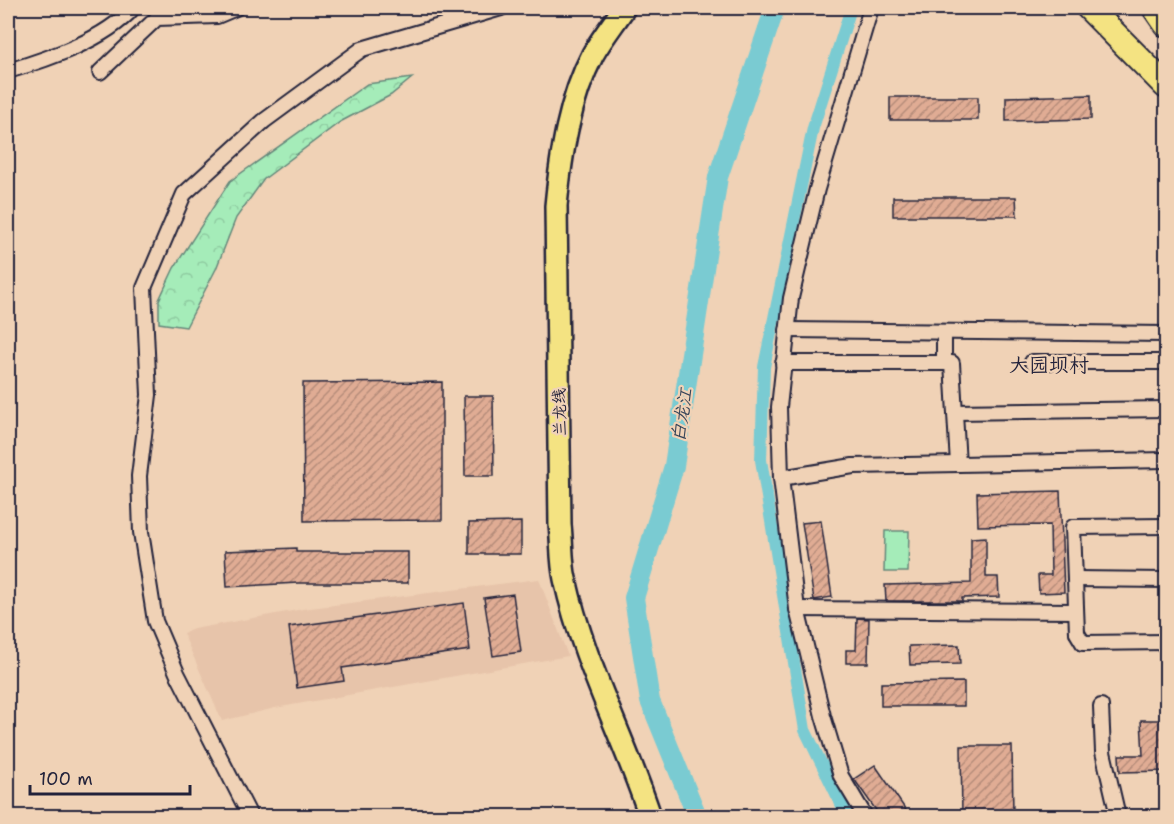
<svg xmlns="http://www.w3.org/2000/svg" width="1174" height="824" viewBox="0 0 1174 824" font-family="'Shantell Sans','LXGW WenKai TC',sans-serif">
<defs>
<pattern id="forest-crowns" width="20" height="18" patternUnits="userSpaceOnUse" patternTransform="scale(1.5)"><rect width="20" height="18" fill="#a5ecb9"/><path d="M2 6a3 3 0 1 1 6 0M12 15a3 3 0 1 1 6 0" fill="none" stroke="#8ecaa0"/></pattern>
<pattern id="building-hatch" width="6" height="6" patternUnits="userSpaceOnUse" patternTransform="scale(1.5)"><rect width="6" height="6" fill="#e0ac94"/><path d="M-1 1l2-2M0 6l6-6M5 7l2-2" fill="none" stroke="#b58c7a"/></pattern>
</defs>
<rect width="100%" height="100%" fill="#f0d2b6"/>
<filter id="ink" filterUnits="userSpaceOnUse"><feTurbulence type="fractalNoise" baseFrequency=".0167" numOctaves="2"/><feDisplacementMap in="SourceGraphic" scale="12" xChannelSelector="R" yChannelSelector="G"/><feConvolveMatrix kernelMatrix="1 2 1 2 8 2 1 2 1" color-interpolation-filters="sRGB"/></filter>
<g filter="url(#ink)">
<!-- built -->
<path fill="#e7c4aa" d="M539,579L568,656L275,708L222,721L183,633L194,629L303,609Z"/>
<!-- forest -->
<path fill="url(#forest-crowns)" stroke="#64877a" stroke-width="1.5" d="M412,78L391,95L340,122L264,179L236,218L216,269L186,327L159,323V300L174,268L230,181L367,84Z"/>
<!-- green -->
<path fill="#a5ecb9" stroke="#64877a" stroke-width="1.5" d="M885,531H909L908,572H884Z"/>
<g fill="none" stroke-linecap="round" stroke-linejoin="round">
<!-- canal -->
<path stroke="#7acbd2" stroke-width="12" d="M847,816L805,730L761,460L764,367L813,128L851,8"/>
<!-- river -->
<path stroke="#7acbd2" stroke-width="20" d="M697,816L650,701L634,598L674,466L718,177L775,8"/>
</g>
<!-- building -->
<g fill="url(#building-hatch)" stroke="#22223b" stroke-width="1.5">
<path d="M1091,95V119L1006,121V97Z"/>
<rect x="890" y="97" width="88" height="23"/>
<path d="M893,197H1016L1017,216H893Z"/>
<path d="M442,382V520L304,521L303,383Z"/>
<path d="M464,396H493L494,476H465Z"/>
<path d="M1060,491L1064,592L1039,593L1038,575H1051L1050,525L978,526L977,493Z"/>
<path d="M821,521L832,597L814,600L802,523Z"/>
<path d="M521,522V554H469V523Z"/>
<path d="M986,537V577H998L999,597L962,598V601H886L885,585L971,583V538Z"/>
<path d="M296,548V552H408V583H298L227,587L225,551Z"/>
<path d="M513,594L521,652L493,656L484,598Z"/>
<path d="M464,603L470,650L342,668L344,681L297,688L289,627Z"/>
<path d="M857,618L869,619L868,663H846V650H856Z"/>
<path d="M959,645L960,664L910,665L909,646Z"/>
<path d="M964,682V706H881V683Z"/>
<path d="M1141,720H1167V771L1120,772L1119,755H1143Z"/>
<path d="M961,746H1012L1013,816H962Z"/>
<path d="M875,765L910,816H880L854,779Z"/>
</g>
<g fill="none" stroke-linecap="round" stroke-linejoin="round">
<!-- minor casing -->
<g stroke="#22223b" stroke-width="18">
<g id="minor">
<path d="M8,71C48,59 105,40 133,8"/>
<path d="M100,72L157,18L217,16L236,8"/>
<path d="M787,330L1166,334"/>
<path d="M944,333V363"/>
<path d="M1032,362H1166"/>
<path d="M783,363H952L958,464"/>
<path d="M955,412L1166,409"/>
<path d="M781,478L853,466L1166,460"/>
<path d="M1166,526L1073,527L1077,633L1083,643L1166,642"/>
<path d="M1075,579L1166,580"/>
<path d="M797,609L1076,611"/>
<path d="M1101,706L1103,752L1118,816"/>
<path d="M250,816L177,673L155,621L141,532L139,476L149,395L144,288L184,194L264,121L362,49L501,8"/>
<path d="M865,816L841,776L823,716L797,609L781,478L779,407L791,298L817,189L871,8"/>
</g>
</g>
<!-- trunk casing -->
<g stroke="#22223b" stroke-width="26">
<path id="trunk" d="M624,8C614,23 602,38 593,54C569,100 561,154 556,206L560,525C562,542 561,562 565,579C583,662 624,737 650,816"/>
</g>
<!-- motorway casing -->
<g stroke="#22223b" stroke-width="28">
<g id="motorway">
<path d="M1089,8L1166,86"/>
<path d="M1155,8L1166,24"/>
</g>
</g>
<!-- minor -->
<use href="#minor" stroke="#f0d2b6" stroke-width="14"/>
<!-- trunk -->
<use href="#trunk" stroke="#f4e382" stroke-width="21"/>
<!-- motorway -->
<use href="#motorway" stroke="#f4e382" stroke-width="24"/>
</g>
</g>
<g text-anchor="middle" stroke-width="4.5" stroke-linejoin="round" paint-order="stroke">
<!-- street labels -->
<g font-size="16" fill="#22223b" stroke="#f0d2b6">
<text transform="translate(559 412) rotate(-91)" y="6">兰龙线</text>
</g>
<!-- water labels -->
<g font-size="18" font-style="italic" fill="#344459" stroke="#f0d2b6">
<text transform="translate(682 415) rotate(-81)" y="6">白龙江</text>
</g>
<!-- quarter labels -->
<g font-size="20" fill="#22223b" stroke="#f0d2b6">
<text x="1049" y="372">大园坝村</text>
</g>
</g>
<!-- margin -->
<rect width="1174" height="824" fill="none" stroke="#f0d2b6" stroke-width="30"/>
<rect x="15" y="15" width="1144" height="794" fill="none" stroke="#22223b" stroke-width="2" filter="url(#ink)"/>
<!-- scale -->
<path d="M30 785v9h160v-9" fill="none" stroke="#22223b" stroke-width="3"/>
<text x="39" y="785" font-size="18" fill="#22223b" stroke="#f0d2b6" stroke-width="4.5" paint-order="stroke">100 m</text>
</svg>
